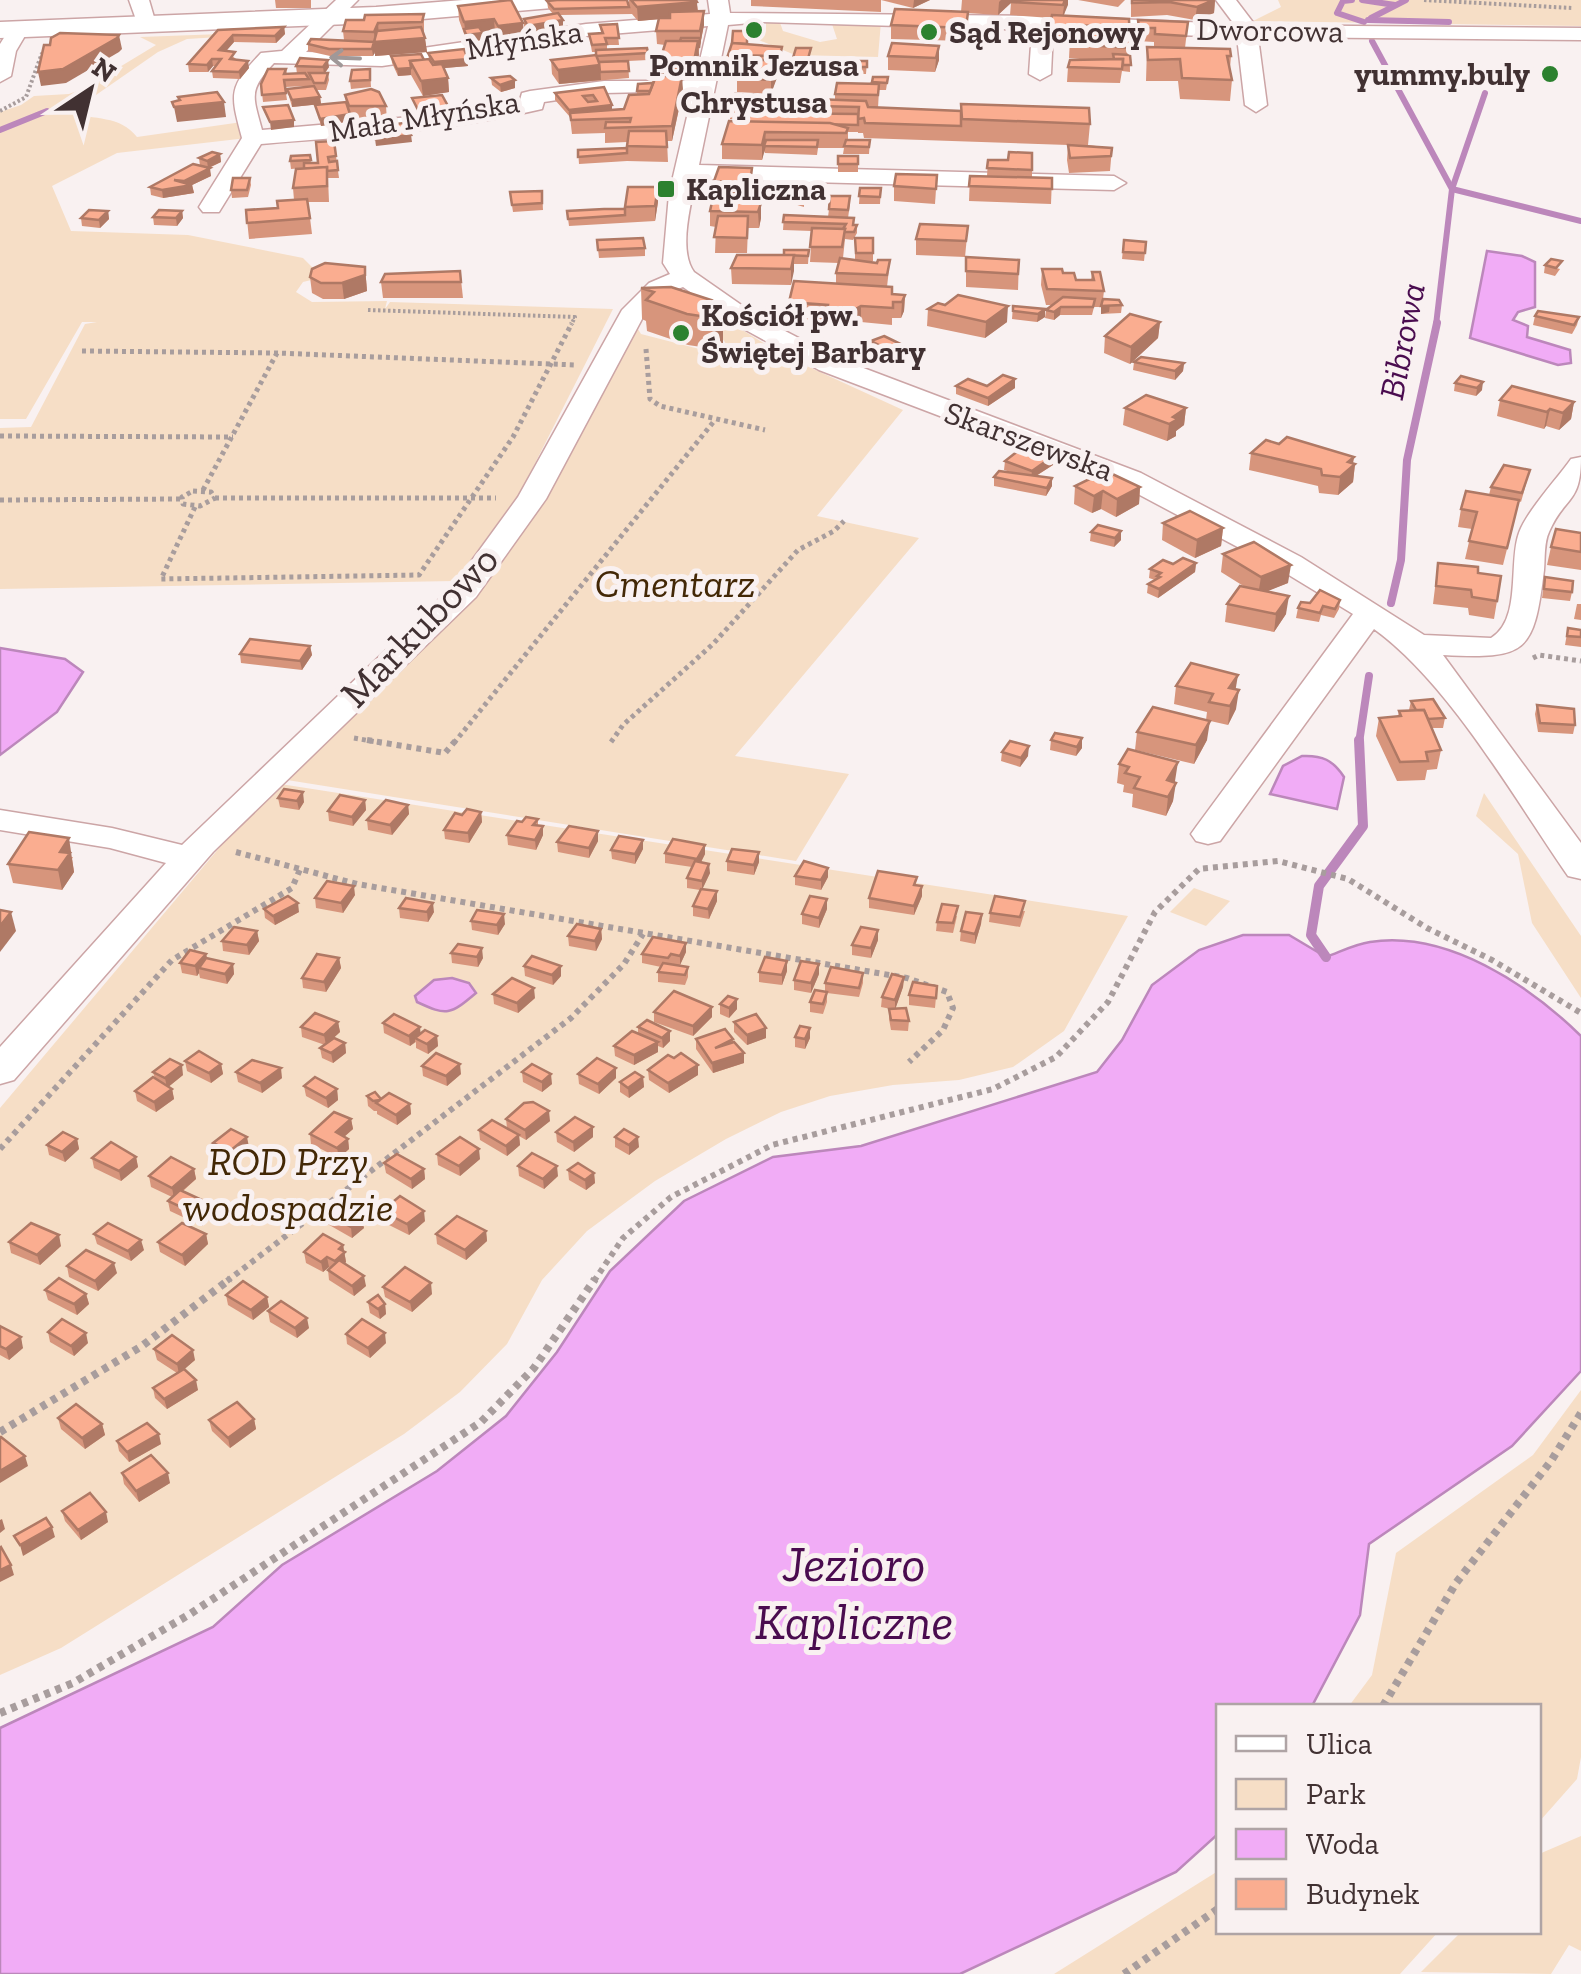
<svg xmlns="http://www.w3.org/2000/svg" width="1581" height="1974" viewBox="0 0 1581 1974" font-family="'Zilla Slab',serif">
<rect width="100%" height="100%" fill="#f9f1f1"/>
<!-- green -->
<g fill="#f6dec6">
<path d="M1278,0H1581V26L1253,21L1281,7Z"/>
<path d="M766,20H779L783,31L820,42L837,39L831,21L881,22L878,57L795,55L754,38L766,31Z"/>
<path d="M280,32L286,33L187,39L158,52L70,113C94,120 120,115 137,137L242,122L247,138L117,153L52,186L71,231L188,235L303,258L313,268L336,274L303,282L296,292L312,302L387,301L385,309L390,302L613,309L520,493L455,581L0,589V428L31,427L85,324L97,322H82L26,419H0V112L21,105L34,96L69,94L85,88L156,45L140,37Z"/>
<path d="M698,303L785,356L903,410L817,516L919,538L735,756L849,774L796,861L287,780L324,737L482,589L554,483L636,326L641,334L711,352L726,344C718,327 691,322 674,315Z"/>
<path d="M274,783L1128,916L1064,1031L1013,1067L959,1080L893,1085L830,1096L781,1112L726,1139L655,1181L587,1231L542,1280L507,1344L460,1392L404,1434L61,1648L0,1675V1108Z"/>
<path d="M1484,793L1581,936V998L1532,923L1518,854L1476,816Z"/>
<path d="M1194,888L1230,901L1206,926L1170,912Z"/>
<path d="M1581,1390V1757L1577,1779L1539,1822L1538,1706H1349L1372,1675L1396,1553L1533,1455Z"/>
<path d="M1581,1836V1951L1569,1945L1551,1974L1421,1972L1461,1932H1538L1539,1854Z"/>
<path d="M1218,1871V1932H1438L1400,1974H1054Z"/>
</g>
<!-- water -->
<g fill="#f1acf6" stroke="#bc87bb" stroke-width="2.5">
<path d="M1487,251L1522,256L1535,262V307L1518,312L1513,320L1528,326L1527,337L1570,350L1571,363L1558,365L1470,338Z"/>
<path d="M0,648L65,659L83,672L57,712L0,755Z"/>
<path d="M1302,756C1322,755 1333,760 1344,777L1337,809L1270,794L1283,766Z"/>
<path d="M1243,935H1289L1326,957C1340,952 1355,944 1370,942C1447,930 1529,985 1581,1036V1371L1512,1446L1369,1544L1360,1615L1312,1706H1218V1834L1176,1872L960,1974H0V1728L213,1627L282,1565L437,1471L506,1416L557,1352L610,1271L684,1201L773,1157L861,1146L1097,1072L1122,1040L1152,985L1199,950Z"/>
<path d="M452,978L469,983L476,993C450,1015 447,1016 417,1002L415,996L434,980Z"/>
</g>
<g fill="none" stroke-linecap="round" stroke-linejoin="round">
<!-- stream-far2 -->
<g stroke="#bc87bb" stroke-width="6">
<path d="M1352,0L1343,1L1337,13L1364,22"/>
<path d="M1362,0L1395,5"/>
<path d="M1371,18L1406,0"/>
<path d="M1368,20L1449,22"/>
<path d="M1372,41L1452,189L1581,221"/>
<path d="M0,130L47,111"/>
<path d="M1436,325L1452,189L1485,93"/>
</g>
<!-- stream-far1 -->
<g stroke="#bc87bb" stroke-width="8">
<path d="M1391,603L1401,560L1407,460L1437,323"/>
<path d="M1359,743L1369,676"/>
</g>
<!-- stream -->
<path stroke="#bc87bb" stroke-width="10" d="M1326,957L1311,935L1319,886L1363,826L1359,740"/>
<!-- minor casing -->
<g stroke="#cca5a6" stroke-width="3">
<g id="minor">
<path d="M129,0H149L156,24L153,28H139Z"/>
<path d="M336,0H358L306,52L382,54L586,24L710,14L708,0H728L730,13L1043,16L1234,24L1216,0H1236L1255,25L1581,28V40L1258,37L1267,105L1256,112L1245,105L1237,37L1053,31L1051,74L1040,80L1029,74L1032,30L762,22L728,25L699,165L1114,176L1126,183L1114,190L696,179C691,204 678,250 694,272L760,318L837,358L1141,473L1301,557L1424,635L1491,638C1521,620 1509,566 1518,536C1524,514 1557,479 1571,459L1581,457C1581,505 1565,495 1549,532C1544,542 1545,558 1544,570C1534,654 1526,659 1443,655L1581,843V879L1568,876C1514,798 1449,683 1374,629L1220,841L1208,844L1196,841L1191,834L1196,827L1353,614L1279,569L1121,485L819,370L742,328L683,287L667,293L642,319L546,499L476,597L213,852L14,1080L0,1084V1047L166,863L110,848L0,830V810L112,828L182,845L454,585L518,497L622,310L649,283L670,274L663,263L669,194L693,91L604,93L544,102L542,109C450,131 354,136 261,144L219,212H203L199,207L242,138C230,93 228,88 261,53L282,51ZM708,26L695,81H604L530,91L522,93L520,100L410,117L262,130C253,96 248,91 274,63L382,66L586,36Z"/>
<path d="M19,23L29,29L16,51L11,76L0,82V44L12,25Z"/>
</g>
</g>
<!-- major casing -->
<g stroke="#cca5a6" stroke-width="3">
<path id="major" d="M463,0H565L552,8L376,23L0,38V22L376,7Z"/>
</g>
<!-- path-far3 -->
<g stroke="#a89d9d" stroke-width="4" stroke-dasharray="2.5 2.5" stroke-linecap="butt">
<path d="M1424,0L1572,8"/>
<path d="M0,111L26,97L42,53"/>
<path d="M368,310L575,317L571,325"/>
</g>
<!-- path-far2 -->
<g stroke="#a89d9d" stroke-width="5" stroke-dasharray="4 4" stroke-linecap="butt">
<path d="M646,349L650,399L660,406L765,430"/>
<path d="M82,351L277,353L576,365"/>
<path d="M0,436L233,437"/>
<path d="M203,490L277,353"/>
<path d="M193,491L211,492L215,498L200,506L183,504L182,497Z"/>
<path d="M215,498H496"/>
<path d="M0,500L181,499"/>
<path d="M195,507L161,579L419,575L513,437L572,323"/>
<path d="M1533,658L1539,655L1581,661"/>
<path d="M354,738L382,743"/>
<path d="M611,742L623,725L713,644L798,550L834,531L844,521"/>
<path d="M454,743L715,420"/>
</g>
<!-- path-far1 -->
<g stroke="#a89d9d" stroke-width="6" stroke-dasharray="5 5" stroke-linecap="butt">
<path d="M367,740L445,753L456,740"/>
<path d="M236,852L357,884L907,978L947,992L953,1008L943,1030L909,1062"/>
<path d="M0,1149L172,960L292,888L301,867"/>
<path d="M227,1281L571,1018L624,964L643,934"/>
<path d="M594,1281L623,1238L671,1197L772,1145L993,1089L1056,1057L1108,1002L1155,912L1199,869L1278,861L1348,879L1427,928L1492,960L1581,1013"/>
</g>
<!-- path -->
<g stroke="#a89d9d" stroke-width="8" stroke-dasharray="6 6" stroke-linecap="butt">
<path d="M0,1432L142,1346L230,1279"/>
<path d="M1383,1706L1456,1583L1551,1461L1581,1413"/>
<path d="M0,1713L73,1683L190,1614L481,1422L534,1368L595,1279"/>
<path d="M1124,1974L1218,1909"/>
</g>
<!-- minor -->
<use href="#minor" fill="#fff" fill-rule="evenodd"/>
<!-- major -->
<use href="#major" fill="#fff" fill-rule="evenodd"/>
</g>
<!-- wall -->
<g fill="#d7957c">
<path d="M275,0H311V8H276Z"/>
<path d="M629,0H696L698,11L704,25L694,75L671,74L683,90L672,141H667L668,162L627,161L579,164L578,150L627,148V142L605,143V133L572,134L570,117L555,100V93L604,87L612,105V110L624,109L637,94V91L653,83L650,76V69L660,67V60L665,45L657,44L656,31L659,19L638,21L632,14L560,15L563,20V27L528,33L524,26V19L553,14L548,8L547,1L629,2Z"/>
<path d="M751,0H930L913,8L881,0V12L751,6Z"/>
<path d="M962,0H1068L1064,15L1129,19L1130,72L1122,71L1120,83L1067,82L1068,67L1090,60L1069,58L1070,39H1049L1051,18L1010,15L1011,3L998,15L968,13L965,41L891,39V25L961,12Z"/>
<path d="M1078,0H1125L1118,7Z"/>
<path d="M1131,0H1215L1214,13L1195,20L1167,15L1131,17Z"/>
<path d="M458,6L523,23L524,37L499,40L495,32L483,34V40L467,42L459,20Z"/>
<path d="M424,14V34L427,52L375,56V52L373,56H330L308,51V44L344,40L343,31L364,20Z"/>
<path d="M1138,20L1188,22L1185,48L1231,56L1230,68L1232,80L1230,101L1180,99L1178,81H1146L1147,47H1154V42L1138,41Z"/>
<path d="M617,24L619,45H607V49L647,48L648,60L628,61L629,78L559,84L552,74L551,60L596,55V52H592L589,34L601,33L600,25Z"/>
<path d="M284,27L285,34L276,43L234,42L226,51L236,59L235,60L249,68L240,79L213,78L212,71L216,66H213L208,72H189L188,64L218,30Z"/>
<path d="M892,43L939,60L935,72L888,70V56Z"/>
<path d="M747,44L782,47V61L771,94L737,92V78L741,69H728V55Z"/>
<path d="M428,53L468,66L444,68L448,78L449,92L423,96L411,75L398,76L392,63L391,56L424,60L429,59Z"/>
<path d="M811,56L807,69H792V61Z"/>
<path d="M867,61L866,74H849V67Z"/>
<path d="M296,66L329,67L325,73H328L329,80L326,90H316L320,97L321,104L292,107L287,89L308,86L285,87L287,100L263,102L261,84L286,69L287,74H297Z"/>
<path d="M370,69L371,87L351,89L350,81Z"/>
<path d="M888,77L886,90H879L878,108L1090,124L1088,145L1112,148L1110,171L1069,173L1067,160L1068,145L864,138L863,133H858V132H848V140H870L869,154H843L844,148H818L817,155L765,153L764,151L762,160L722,159V144L748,122L749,119H730V104L767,97L835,100V94Z"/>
<path d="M491,78L515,80V88L501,92L492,85Z"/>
<path d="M345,95L386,106L387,121H351L321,126L315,105L346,102Z"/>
<path d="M316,142L336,156L339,178H328L329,202H308L312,234L249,239L246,210L278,208L294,200L293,188L304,168L291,169L290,161L310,155L311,163H318Z"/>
<path d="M1032,153V178L987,176L988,160H1008Z"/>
<path d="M220,154L221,162L209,168L211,176L192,185L194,193L163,198L151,195L150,187L200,166L199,158Z"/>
<rect x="838" y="156" width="20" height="16"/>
<path d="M752,168L751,192L804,188V207L784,201H756L761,218L759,228H748L747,253H715L716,227L710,226V211L714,194V181Z"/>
<path d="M937,175L935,204L894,201V186Z"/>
<path d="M970,176L1052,178L1051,204L969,201Z"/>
<path d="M250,178L251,185L248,197L232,198L231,190Z"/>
<path d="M628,187L658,202L655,221L569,226L567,211L625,209Z"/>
<path d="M860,188H881L880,204H859Z"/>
<path d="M542,191L543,210L513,212L510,192Z"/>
<path d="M850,204L848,218L828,217L829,209Z"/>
<path d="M108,211L109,219L100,228L82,226L81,218Z"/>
<path d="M182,211L183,218L177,226L154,225L153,217Z"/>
<path d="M784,215L857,225V233L853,240L845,239L843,258L855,260V238H873V261H863L877,263L890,260L887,287L892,294L905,295L904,311L901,318H892V325L861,322L852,327L827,326V321L789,318V302L836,284V273L839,263L810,262L812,231L783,230Z"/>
<path d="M968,226L965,257L916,255V239Z"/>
<path d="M597,240L645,248V256L599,258Z"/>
<path d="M1124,240L1146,242L1144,261L1122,259Z"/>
<path d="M809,250L808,264H794L791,285L732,284L731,268Z"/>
<path d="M966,257L1019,260L1018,290L966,287Z"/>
<path d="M1545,265L1560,269L1555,276L1544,273Z"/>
<path d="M365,267L367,291L344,299H323L312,293L310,277Z"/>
<path d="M1042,269L1063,273L1076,280H1091L1092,272L1104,291L1103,299L1122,305L1121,313L1101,314V307H1094L1092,315H1060L1054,320L1045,318L1046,310L1052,305H1046L1041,285Z"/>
<path d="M460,271L463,298H383L381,282Z"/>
<path d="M641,288L711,300L723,344L715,349L688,345L647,331L646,321L642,319Z"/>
<path d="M1013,306L1045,309V317L1037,322L1012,319Z"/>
<path d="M928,309L1007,322L985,338L927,326Z"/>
<path d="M1535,316L1579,317L1577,325L1572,334L1533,325Z"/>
<path d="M1160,322L1158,338L1130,364L1104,353L1105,336Z"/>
<path d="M871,341L909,356L895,361L871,349Z"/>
<path d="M1134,362L1184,363L1183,371L1175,380L1133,370Z"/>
<path d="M1461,376L1482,390L1476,396L1454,391L1455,383Z"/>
<path d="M956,386H987L1015,388L988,406L956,394Z"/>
<path d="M1500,400L1574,402L1571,419L1559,430L1546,426L1544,429L1497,416Z"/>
<path d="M1125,408H1186L1184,425L1176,431V436L1167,441L1123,425Z"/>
<path d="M1279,444L1354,457L1353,464H1355L1353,482L1338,495L1319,493L1318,486L1249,470L1251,453Z"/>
<path d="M1005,461L1056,463L1036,476L1052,478V486L1046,496L994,486V477L1014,473L1004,470Z"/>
<path d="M1530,470L1521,502L1519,501L1503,565L1465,559L1472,529L1458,527L1461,509L1489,495L1491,487Z"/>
<path d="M1075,486L1140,487L1139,504L1116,517L1101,509L1092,513L1074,504Z"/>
<path d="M1163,523L1223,528L1221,546L1195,558L1162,540Z"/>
<path d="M1091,532L1121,540L1114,547L1090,541Z"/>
<path d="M1581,533V570L1547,565L1551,547Z"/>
<path d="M1223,554L1288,583L1267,591L1286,614L1274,632L1225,622L1227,604L1245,587L1221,572Z"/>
<path d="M1196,563L1195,572L1158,598L1147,593L1148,584L1155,580L1149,578L1150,569L1173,564Z"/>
<path d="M1438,563L1478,573L1497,601L1494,619L1469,615L1468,608L1433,604Z"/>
<path d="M1545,577L1572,592L1570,601L1542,598Z"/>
<path d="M1340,600L1339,609L1334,618L1321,615L1319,622L1296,618L1298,608L1310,603Z"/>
<path d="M1577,604H1581V620L1574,619Z"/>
<path d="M1568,628L1581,630V647L1565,645Z"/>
<path d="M310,646L312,655L302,670L241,663L240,654Z"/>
<path d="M1176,686L1236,689V709L1228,725L1206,720L1207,712L1174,704Z"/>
<path d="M1411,701L1445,718L1443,728H1431L1441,750L1437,769L1427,770L1425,780L1397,781L1376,736L1379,718L1398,716L1399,711L1409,710Z"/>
<path d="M1537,705L1575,725L1573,734L1538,732L1535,714Z"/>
<path d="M1137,732L1207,740L1194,764L1135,750Z"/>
<path d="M1051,740L1082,748L1076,756L1050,750Z"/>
<path d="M1002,752L1028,756L1020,767L1001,761Z"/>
<path d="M1119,764L1175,781L1173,801L1166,816L1132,807L1133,794L1123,792L1124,785L1117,783Z"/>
<path d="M278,798L304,802L299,810L280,807Z"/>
<path d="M365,800L366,810L353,826L329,821L328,811Z"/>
<path d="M408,805L409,814L392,835L368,830L367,820Z"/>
<path d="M481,812L482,822L469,843L445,839L444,830Z"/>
<path d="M538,819V825L543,826V835L536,850L508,845L507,835Z"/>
<path d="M643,840V849L635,864L612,859L611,850Z"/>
<path d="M598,841L589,858L558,852L557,842Z"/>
<path d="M759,852V862L754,875L727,871V861Z"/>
<path d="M665,853L705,854L701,862L710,873L702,889L717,891V901L709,919L693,916V906L700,890L687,888V878L692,867L665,863Z"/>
<path d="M73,857L72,859L74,872L62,890L13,883L8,864Z"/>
<path d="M828,868V877L821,890L795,885V876Z"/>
<path d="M917,885L922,896L914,915L869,908V898Z"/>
<path d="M355,895L343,913L316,908L315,898Z"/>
<path d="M399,908L434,912L428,922L400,918Z"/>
<path d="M264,909L299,912L275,925L265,918Z"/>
<path d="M827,909L819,928L802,924V914Z"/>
<path d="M1025,911L1020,927L989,922L990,913Z"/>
<path d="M982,914L981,924L975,944L960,941L961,931Z"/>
<path d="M957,916L953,933L936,931L937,922Z"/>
<path d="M471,921L505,924L498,935L472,930Z"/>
<path d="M601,929L602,939L596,951L569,946L568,936Z"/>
<path d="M257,931L259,941L249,955L223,951L222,941Z"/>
<path d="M878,940L871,958L852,955V945Z"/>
<path d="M686,943V952L680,965H671L688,967V977L685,985L658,982V972L661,967L642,963V954Z"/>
<path d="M451,953L483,958L478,967L452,963Z"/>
<path d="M206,954L207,959L233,964L234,974L227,984L200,978L199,973L197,976L182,973L180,963Z"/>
<path d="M339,958L341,968L326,992L303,988L302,978Z"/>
<path d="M524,966H561V976L553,985L525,976Z"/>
<path d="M787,971L782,985L759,982V972Z"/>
<path d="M863,973V983L859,997L827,993V1002L823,1014L810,1012V1002L825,992V983Z"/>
<path d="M819,974L811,993L794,990V980Z"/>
<path d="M904,977L903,987L895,1009L909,1021L908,1031L891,1030L889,1019V1009H891L881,1007L882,997Z"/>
<path d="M937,986L935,1008L909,1005V995Z"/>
<path d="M493,994L535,998L518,1013L494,1004Z"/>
<path d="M720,1004L737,1009L729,1018L720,1014Z"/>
<path d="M712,1007V1017L693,1036L654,1022V1012Z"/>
<path d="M338,1022L340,1032L330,1041L345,1043L346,1053L333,1063L322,1058L320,1048L325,1045L302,1037L301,1027Z"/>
<path d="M734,1022L766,1028V1038L747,1045L734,1032Z"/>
<path d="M383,1023L420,1027V1034L437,1036L438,1046L428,1054L416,1048V1042L410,1046L384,1033Z"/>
<path d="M638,1027L670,1041L663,1048L658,1046V1052L634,1065L615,1056L614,1046L638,1034Z"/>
<path d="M810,1028V1038L805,1049L795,1047V1037Z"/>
<path d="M696,1039H733V1042L744,1053V1063L713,1073L696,1049Z"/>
<path d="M185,1061L221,1064L223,1074L211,1083L187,1071Z"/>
<path d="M422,1066L461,1074L447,1086L423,1076Z"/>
<path d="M616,1068V1078L599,1094L579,1084L578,1074Z"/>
<path d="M648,1070L698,1075L669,1093L649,1080Z"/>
<path d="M153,1072L183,1075L168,1087L172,1089L174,1099L156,1112L137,1101L135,1091L155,1079Z"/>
<path d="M236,1072L282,1078L262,1093L238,1082Z"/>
<path d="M522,1072L552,1084L542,1092L523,1082Z"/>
<path d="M643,1077L644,1087L629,1098L620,1092V1082Z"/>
<path d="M304,1086L337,1089L338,1100L328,1108L306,1096Z"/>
<path d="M367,1096L410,1104L411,1114L397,1125L377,1114V1111H374L368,1106Z"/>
<path d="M351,1119L353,1129L344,1137L348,1139L349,1149L339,1158L311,1144L310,1134Z"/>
<path d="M506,1119L550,1121L526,1140L519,1136L520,1145L507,1156L480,1140L479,1130L507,1128Z"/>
<path d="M593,1127V1137L574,1152L557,1142L556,1132Z"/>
<path d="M615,1137L639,1147L629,1155L615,1147Z"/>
<path d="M77,1139L79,1149L65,1162L49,1155L47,1145Z"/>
<path d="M213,1143L249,1147L232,1161L215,1153Z"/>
<path d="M437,1154L480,1159L460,1176L438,1165Z"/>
<path d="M136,1157L138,1167L121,1181L94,1168L92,1158Z"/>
<path d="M384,1163L424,1169L425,1179L412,1189L386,1173Z"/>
<path d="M518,1166L558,1176L544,1189L519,1176Z"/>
<path d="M194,1169L196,1179L183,1191L213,1205L215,1215L202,1226L170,1211L168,1201L172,1197L151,1187L149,1176Z"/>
<path d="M568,1170L594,1173L595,1183L586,1190L569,1180Z"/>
<path d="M322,1211L364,1228L352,1238L324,1222Z"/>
<path d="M382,1211L425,1221L409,1235L383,1222Z"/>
<path d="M486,1231L487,1241L466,1260L437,1244L436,1234Z"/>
<path d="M94,1234L144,1250L131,1261L97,1244Z"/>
<path d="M206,1234L208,1244L185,1266L160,1252L158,1242Z"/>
<path d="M9,1242L61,1246L40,1265L11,1253Z"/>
<path d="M343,1245L346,1262L345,1263L366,1286L354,1296L329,1280L328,1270L330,1268L329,1267L323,1272L306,1263L304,1252Z"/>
<path d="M67,1266L117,1273L98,1291L69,1277Z"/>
<path d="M383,1287L432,1294L412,1312L385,1297Z"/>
<path d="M45,1290L86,1294L89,1304L77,1315L48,1300Z"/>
<path d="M226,1295L267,1297L269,1307L253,1320L228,1305Z"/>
<path d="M368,1302L385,1304L386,1314L380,1319L370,1313Z"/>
<path d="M268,1311L309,1328L297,1338L270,1322Z"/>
<path d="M0,1326L23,1348L9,1360L0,1355Z"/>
<path d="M48,1332L88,1343L74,1356L50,1342Z"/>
<path d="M346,1334L386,1343L370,1358L347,1344Z"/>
<path d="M154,1349L195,1360L184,1369L198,1390L167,1409L155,1398L153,1388L177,1373L157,1360Z"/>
<path d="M58,1418L102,1424L105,1435L85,1449L61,1429Z"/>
<path d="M254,1419L256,1429L230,1448L212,1431L209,1420Z"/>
<path d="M117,1441L161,1444L129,1462L119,1451Z"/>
<path d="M122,1473L170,1483L139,1502L124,1484Z"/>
<path d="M62,1511L108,1522L81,1540L65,1521Z"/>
</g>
<!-- shaded-wall -->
<g fill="#af7965">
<path d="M914,0H930L913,8Z"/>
<path d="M1001,0H1014L998,15L999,2Z"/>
<path d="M1065,0H1068V5L1062,19Z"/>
<path d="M1215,0L1214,13L1195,20L1197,7Z"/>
<path d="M697,2L698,16L638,21L637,7Z"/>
<path d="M704,11V25L700,45V31Z"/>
<path d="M494,19L495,32L483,34V40L467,42L464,22Z"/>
<path d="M563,20V27L528,33V26Z"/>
<path d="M378,23L379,37L425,38L427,52L375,56V52L373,56L372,49L375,42L374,32Z"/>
<path d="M523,23L524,37L499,40L498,26Z"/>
<path d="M284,27L285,34L276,43L275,36Z"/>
<path d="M119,35L122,49L119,52L66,83L41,86L38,72Z"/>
<path d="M233,35L234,42L220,58L219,50Z"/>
<path d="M698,41L699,55L694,75V61Z"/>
<path d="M939,46V60L935,72L936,58Z"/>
<path d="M212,59L213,66L208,72L207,65Z"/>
<path d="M468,59V66L434,69V62Z"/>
<path d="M328,60L329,67L324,74L323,67Z"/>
<path d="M248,61L249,68L240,79L239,72Z"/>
<path d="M778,61V75L771,94V80Z"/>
<path d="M600,65L601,80L559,84L558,70Z"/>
<path d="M411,68V75L398,76L397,69Z"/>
<path d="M682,76L683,90L672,141V126Z"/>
<path d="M448,78L449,92L423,96L421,81Z"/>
<path d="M515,80V88L501,92L500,85Z"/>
<path d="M320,97L321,104L292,107V100Z"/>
<path d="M224,102L226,117L177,122L174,107Z"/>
<path d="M612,105V113L570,118L569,110Z"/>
<path d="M448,106V114L419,117L418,110Z"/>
<path d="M350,114L351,121L321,126L320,119Z"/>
<path d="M294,120V127L271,130L270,122Z"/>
<path d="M765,132L766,146L762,160V145Z"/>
<path d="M411,135L412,142L376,146L375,139Z"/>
<path d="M220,154L221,162L208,168L207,161Z"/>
<path d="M210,168L211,176L190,186L192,185L194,193L163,198L162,190L185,187L184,181Z"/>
<path d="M658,187V202L655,221V206Z"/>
<path d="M761,203V218L759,228L758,212Z"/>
<path d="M108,211L109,219L100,228L99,220Z"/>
<path d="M182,211L183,218L177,226L176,218Z"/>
<path d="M794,255V271L791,285V269Z"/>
<path d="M365,267L367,291L344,299L342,283Z"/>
<path d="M905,295L904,311L901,318L902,302Z"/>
<path d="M1110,304L1109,312L1101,314V306Z"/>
<path d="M861,306V322L852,327V311Z"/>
<path d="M1008,306L1007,322L985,338L986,322Z"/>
<path d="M1061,307L1060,315L1054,320V312Z"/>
<path d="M1045,309V317L1037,322L1038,314Z"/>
<path d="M723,313V344L715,349L714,318Z"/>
<path d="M1160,322L1158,338L1130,364L1131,347Z"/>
<path d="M909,348V356L895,361V353Z"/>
<path d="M1184,363L1183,371L1175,380V371Z"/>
<path d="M1015,379V388L988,406V398Z"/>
<path d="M1483,382L1482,390L1476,396L1477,388Z"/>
<path d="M1574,402L1571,419L1559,430L1563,413Z"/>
<path d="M1186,408L1184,425L1176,431V436L1167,441L1169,424L1173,417Z"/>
<path d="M1550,409L1546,426L1544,429L1547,412Z"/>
<path d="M1056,454V463L1031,479L1032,471Z"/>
<path d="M1354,457L1352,467L1355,464L1353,482L1338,495L1340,477L1348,462Z"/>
<path d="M1052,478V486L1046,496L1047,488Z"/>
<path d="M1140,487L1139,504L1116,517L1117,499Z"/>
<path d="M1103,491L1101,509L1092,513L1094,496Z"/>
<path d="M1223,528L1221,546L1195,558L1197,540Z"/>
<path d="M1121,531V540L1114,547L1115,538Z"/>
<path d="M1196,563L1195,572L1158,598L1159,589Z"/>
<path d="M1291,565L1288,583L1258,595L1261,577Z"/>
<path d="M1289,596L1286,614L1274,632L1276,614Z"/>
<path d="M310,646L312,655L302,670L300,661Z"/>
<path d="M1238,675L1235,693L1229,688Z"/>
<path d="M1239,690L1236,709L1228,725L1230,706Z"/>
<path d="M1210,721L1207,740L1194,764L1196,745Z"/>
<path d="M1082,738V748L1076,756L1077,747Z"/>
<path d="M1029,746L1028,756L1020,767L1021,758Z"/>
<path d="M1178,762L1175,781L1165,798L1167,780Z"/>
<path d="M1176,783L1173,801L1166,816L1168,797Z"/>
<path d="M303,792L304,802L299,810L297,801Z"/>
<path d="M365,800L366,810L353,826L352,817Z"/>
<path d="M408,805L409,814L392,835L390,825Z"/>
<path d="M481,812L482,822L469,843L468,833Z"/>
<path d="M543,826V835L536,850L535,840Z"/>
<path d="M598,831V841L589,858V848Z"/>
<path d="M69,838L74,872L62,890L58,870L60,852Z"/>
<path d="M643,840V849L635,864V854Z"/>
<path d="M705,845V854L698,868L697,859Z"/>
<path d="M759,852V862L754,875V865Z"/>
<path d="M709,864L710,873L702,890V881Z"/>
<path d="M828,868V877L821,890V880Z"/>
<path d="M354,886L355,895L343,913L341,903Z"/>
<path d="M922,886V896L914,915V906Z"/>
<path d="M717,891V901L709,919L708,909Z"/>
<path d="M827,899V909L819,928V918Z"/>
<path d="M298,903L299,912L275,925L273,916Z"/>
<path d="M433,903L434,912L428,922L427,912Z"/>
<path d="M11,912L16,931L0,952V926Z"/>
<path d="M504,914L505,924L498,935L497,925Z"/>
<path d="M982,914L981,924L975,944V934Z"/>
<path d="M601,929L602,939L596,951L595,941Z"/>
<path d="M878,930V940L871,958V948Z"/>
<path d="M257,931L259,941L249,955L247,945Z"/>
<path d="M686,943V952L680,965V956Z"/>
<path d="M482,948L483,958L478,967L477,957Z"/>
<path d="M206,954L208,963L199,968V973L197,976L195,966Z"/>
<path d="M339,958L341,968L326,992L324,982Z"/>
<path d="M787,961V971L782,985V975Z"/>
<path d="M233,964L234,974L227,984L225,974Z"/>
<path d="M819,964V974L811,993V983Z"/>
<path d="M561,966V976L553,985L552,975Z"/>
<path d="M904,977L903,987L895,1010V1000Z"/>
<path d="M534,988L535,998L518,1013L517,1003Z"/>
<path d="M737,999V1009L729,1018V1008Z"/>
<path d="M712,1007V1017L693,1036V1026Z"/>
<path d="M338,1022L340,1032L326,1045L324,1035Z"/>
<path d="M420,1027L421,1037L415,1038V1042L410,1046L409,1036Z"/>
<path d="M766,1028V1038L747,1045V1035Z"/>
<path d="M810,1028V1038L805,1049V1039Z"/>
<path d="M670,1031V1041L663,1048L662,1038Z"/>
<path d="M437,1036L438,1046L428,1054L427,1044Z"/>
<path d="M658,1042V1052L634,1065V1055Z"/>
<path d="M345,1043L346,1053L333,1063L331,1053Z"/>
<path d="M744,1053V1063L713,1073L712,1063Z"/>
<path d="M221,1064L223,1074L211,1083L209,1073Z"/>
<path d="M460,1064L461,1074L447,1086L446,1076Z"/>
<path d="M182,1065L183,1075L167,1088L165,1078Z"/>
<path d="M698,1065V1075L669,1093L668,1083Z"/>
<path d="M281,1068L282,1078L262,1093L260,1083Z"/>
<path d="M616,1068V1078L599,1094L598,1084Z"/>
<path d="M551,1074L552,1084L542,1092V1082Z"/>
<path d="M643,1077L644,1087L629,1098L628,1088Z"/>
<path d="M172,1089L174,1099L156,1112L154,1102Z"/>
<path d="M337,1089L338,1100L328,1108L326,1098Z"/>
<path d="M410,1104L411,1114L397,1125L396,1115Z"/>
<path d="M549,1111L550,1121L526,1140L525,1130Z"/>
<path d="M351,1119L353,1129L337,1143L336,1132Z"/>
<path d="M593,1127V1137L574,1152L573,1142Z"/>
<path d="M519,1135L520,1145L507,1156L506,1146Z"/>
<path d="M247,1137L249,1147L232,1161L230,1151Z"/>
<path d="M638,1137L639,1147L629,1155V1145Z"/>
<path d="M77,1139L79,1149L65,1162L62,1152Z"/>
<path d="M348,1139L349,1149L339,1158L337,1148Z"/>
<path d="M479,1149L480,1159L460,1176L459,1166Z"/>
<path d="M136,1157L138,1167L121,1181L119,1171Z"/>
<path d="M557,1166L558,1176L544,1189L543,1179Z"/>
<path d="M194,1169L196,1179L174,1198L172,1188Z"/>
<path d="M424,1169L425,1179L412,1189L411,1179Z"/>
<path d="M594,1173L595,1183L586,1190L585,1180Z"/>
<path d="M213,1205L215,1215L202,1226L200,1216Z"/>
<path d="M424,1211L425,1221L409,1235L407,1224Z"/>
<path d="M362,1218L364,1228L352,1238L351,1227Z"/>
<path d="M486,1231L487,1241L466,1260L465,1250Z"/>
<path d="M206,1234L208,1244L185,1266L182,1255Z"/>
<path d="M59,1235L61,1246L40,1265L37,1255Z"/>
<path d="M141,1240L144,1250L131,1261L128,1251Z"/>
<path d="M343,1245L346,1262L336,1272L335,1261L339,1249Z"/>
<path d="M327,1257L329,1267L323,1272L321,1262Z"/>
<path d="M114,1263L117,1273L98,1291L95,1281Z"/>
<path d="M364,1276L366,1286L354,1296L352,1286Z"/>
<path d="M431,1283L432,1294L412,1312L410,1302Z"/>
<path d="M86,1294L89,1304L77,1315L74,1304Z"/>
<path d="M267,1297L269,1307L253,1320L251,1310Z"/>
<path d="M385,1304L386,1314L380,1319L378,1309Z"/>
<path d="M307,1318L309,1328L297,1338L295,1328Z"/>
<path d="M86,1333L88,1343L74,1356L71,1346Z"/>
<path d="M385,1333L386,1343L370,1358L368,1348Z"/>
<path d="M21,1337L23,1348L9,1360L6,1349Z"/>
<path d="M193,1350L195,1360L179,1374L177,1364Z"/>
<path d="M196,1380L198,1390L167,1409L164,1399Z"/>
<path d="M254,1419L256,1429L230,1448L228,1438Z"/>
<path d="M102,1424L105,1435L85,1449L82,1438Z"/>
<path d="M159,1434L161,1444L129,1462L127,1452Z"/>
<path d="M25,1456L28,1466L0,1483V1471Z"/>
<path d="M168,1473L170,1483L139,1502L136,1491Z"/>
<path d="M106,1512L108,1522L81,1540L78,1530Z"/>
<path d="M2,1519L5,1529L0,1533V1520Z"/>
<path d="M52,1527L55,1537L23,1556L20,1545Z"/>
<path d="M11,1565L14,1575L0,1582V1570Z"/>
</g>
<!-- building -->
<g fill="#faad90" stroke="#af7965" stroke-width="2.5" fill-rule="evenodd">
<path d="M511,0L523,23L498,26L494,19L464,22L458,6Z"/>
<path d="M557,0H627L629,7L554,9L547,1Z"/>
<path d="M631,0H696L697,2L637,7Z"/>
<path d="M1013,0H1065L1063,5L1011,2Z"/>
<path d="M1132,0H1214L1197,7L1169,2L1132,3Z"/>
<path d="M895,9L968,12L966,28L891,25Z"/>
<path d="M704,11L700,31H656L659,18H670V12Z"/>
<path d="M558,13L563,20L528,26L524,19Z"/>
<path d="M424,14L422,22L378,23L374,32L343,31L346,20H364L365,15Z"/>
<path d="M1052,15L1129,19L1130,48L1070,44V39H1093V31H1108L1106,26L1050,25Z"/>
<path d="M1138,20L1188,22L1186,36L1155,34V28H1139Z"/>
<path d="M617,24L619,38H605L607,44L592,45L589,34L603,33L600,25Z"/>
<path d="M284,27L275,36L233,35L219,50L235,52L230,59L248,61L239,72L212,71L221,59H212L207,65L188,64L218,30Z"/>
<path d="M421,27L425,38L374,42L377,31Z"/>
<path d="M479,27L483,33L466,35L464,29Z"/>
<path d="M733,31H747V44L732,43Z"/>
<path d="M60,33L119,35L117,38L63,69L38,72L44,45H50L51,38Z"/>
<path d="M681,38H700L699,48L698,41H680Z"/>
<path d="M311,39L375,42H374L372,49H329L308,44Z"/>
<path d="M666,41H698L694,61L660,60Z"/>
<path d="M732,43L782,47L780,56L728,55Z"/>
<path d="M892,43L939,46L936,58L888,56Z"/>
<path d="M1147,47L1230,49L1231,56H1227L1232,80L1182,78L1180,59L1148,60Z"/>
<path d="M647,48L648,53L596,56V50Z"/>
<path d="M796,48H811L807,62L792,61Z"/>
<path d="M464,49L468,59L434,62L428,53Z"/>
<path d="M421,54L424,60L410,61L411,68L397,69L391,56Z"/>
<path d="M1113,54L1130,55L1131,65H1123V59H1114Z"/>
<path d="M596,55L600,65L558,70L551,60Z"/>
<path d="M300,58L328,60L323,67L296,66Z"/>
<path d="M429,59L433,65L442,64L448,78L421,81L410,61Z"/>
<path d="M745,59L778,61L771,80L737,78Z"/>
<path d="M1123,59L1122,69L1068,67L1070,60Z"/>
<path d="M628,61L629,71L600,72L599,62Z"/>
<path d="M850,61H867V67H849Z"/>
<path d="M661,67H670L671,73L651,74L650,69Z"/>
<path d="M268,69H286L284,74L305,73L309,79L284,80L286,93L262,95L261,84Z"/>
<path d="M370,69V80L350,81L352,70Z"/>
<path d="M309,73H328L325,83H314Z"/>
<path d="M510,76L515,80L500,85L491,78Z"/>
<path d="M656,76H682L672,126L605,128L606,122H630L631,118L571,120L570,113L624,109L629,95L649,94Z"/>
<path d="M873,77H888L887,83L872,82Z"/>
<path d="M653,83L650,91H637L638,84Z"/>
<path d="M837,83L879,84L878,95L835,94Z"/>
<path d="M314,86L320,97L292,100L287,89Z"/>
<path d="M604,87L612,105L569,110L555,93ZM593,95L597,101L588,102L583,96Z"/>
<path d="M371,89L379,92L386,106H349L345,95Z"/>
<path d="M217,92L224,102L174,107L172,102L180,100L178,97Z"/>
<path d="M735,94L767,95V97L734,96Z"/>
<path d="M442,95L448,106L418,110L412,98Z"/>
<path d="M732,96L866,101L868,107L961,111V126L865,123L864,118L858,119L859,107L730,104Z"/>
<path d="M346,102L350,114L320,119L315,105Z"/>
<path d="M961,104L1089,108L1090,124L962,119Z"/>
<path d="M288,105L294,120L270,122L263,107Z"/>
<path d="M750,113L858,114V125L748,122Z"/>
<path d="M729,121L830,123L848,128L846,133L765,132L762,145L722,144Z"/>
<path d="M404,123L411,135L375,139L368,127Z"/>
<path d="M629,131H666L667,147L627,146Z"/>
<path d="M766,140H818L817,147L764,146Z"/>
<path d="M846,140H870L869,147L844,146Z"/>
<path d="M334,141L336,156L328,157L329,162L337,161L338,170L327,171V167L304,169V163H318L316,142Z"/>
<path d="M1068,145L1112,148L1111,156L1070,158Z"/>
<path d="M627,148V153L578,157V150Z"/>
<path d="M212,152L220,154L207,161L199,158Z"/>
<path d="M1009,152L1032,153V170L987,168L988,160H1008Z"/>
<path d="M310,155L311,160L290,161L291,156Z"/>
<rect x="838" y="156" width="20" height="8"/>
<path d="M193,164L210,168L184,181L174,180L192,185L162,190L150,187Z"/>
<path d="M327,167V186L293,188L296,169Z"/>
<path d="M719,167L752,168L750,183L714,181Z"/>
<path d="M896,174L937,175L936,189L894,186Z"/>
<path d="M970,176L1052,178V189L969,186Z"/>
<path d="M233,178H250L247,190H231Z"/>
<path d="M628,187H658L655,206L625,207Z"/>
<path d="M754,187L804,188V199L784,194L756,193V192H753Z"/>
<path d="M860,188H881L880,197L859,196Z"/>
<path d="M542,191V203L512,205L510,192Z"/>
<path d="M756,192L754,202L761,203L758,212L710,211L714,193Z"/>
<path d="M830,196H850L848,210L829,209Z"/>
<path d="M307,199L310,218L247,223L246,210L278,208L277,201Z"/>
<path d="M604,209H625V215L568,219L567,211Z"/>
<path d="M89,210L108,211L99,220L81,218Z"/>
<path d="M159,210L182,211L176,218L153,217Z"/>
<path d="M784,215L854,218L853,225H857L854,232H844L845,229H843L846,224L783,222Z"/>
<path d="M718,216H748L747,238L714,237Z"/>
<path d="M920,224L968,226L966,241L916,239Z"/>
<path d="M812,228L845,229L842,247H810Z"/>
<path d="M643,238L645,248L598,250L597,240Z"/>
<path d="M855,238H873V253H856Z"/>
<path d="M1124,240L1146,242L1145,253L1123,252Z"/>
<path d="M784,250H809L808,256L784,255Z"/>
<path d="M737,255H794L791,269L731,268Z"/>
<path d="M966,257L1019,260L1018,274L966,271Z"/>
<path d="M840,258L877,263L878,260H890L887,275L836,273Z"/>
<path d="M1551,259L1562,261L1556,268L1545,265Z"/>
<path d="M325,263L365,267V275L342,283H321L310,277L312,269Z"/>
<path d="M1042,269H1062L1063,273H1074L1076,280H1094L1092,272H1100L1104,291L1047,289Z"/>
<path d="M460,271L461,282H381L385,274Z"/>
<path d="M794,281L892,287V294L905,295L902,302H893V308L861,306L852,311L827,310L828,305L789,302Z"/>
<path d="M671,287L711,300L707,303L721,307L723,313L714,318L687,314L646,300L654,292L641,288Z"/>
<path d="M958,295L1008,306L986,322L928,309L938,303L945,305Z"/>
<path d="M1063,297L1095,299L1093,307H1061L1054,312L1046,310Z"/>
<path d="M1103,299L1119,300L1122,305L1101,306Z"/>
<path d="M1013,306L1045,309L1038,314L1013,311Z"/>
<path d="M1538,311L1579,317L1574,325L1535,316Z"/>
<path d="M1130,314L1160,322L1131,347L1105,336Z"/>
<path d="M884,336L909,348L895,353L871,341Z"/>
<path d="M1141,357L1184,363L1175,371L1134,362Z"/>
<path d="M1003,375L1015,379L988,398L956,386L968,379L987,386Z"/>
<path d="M1461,376L1483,382L1477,388L1455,383Z"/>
<path d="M1512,386L1574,402L1563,413L1550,409L1547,412L1500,400Z"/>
<path d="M1146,395L1186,408L1173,417L1178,419L1169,424L1125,408Z"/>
<path d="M1287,437L1354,457L1348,462L1355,464L1340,477L1322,475L1321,469L1251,453L1266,440L1279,444Z"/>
<path d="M1028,443L1056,454L1032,471L1005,461Z"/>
<path d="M1504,465L1530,470L1522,493L1491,487Z"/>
<path d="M999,471L1052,478L1047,488L994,477Z"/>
<path d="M1106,471L1140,487L1117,499L1103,491L1094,496L1075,486Z"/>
<path d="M1466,491L1519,500L1507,548L1469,541L1477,512L1461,509Z"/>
<path d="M1190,511L1223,528L1197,540L1163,523Z"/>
<path d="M1098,525L1121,531L1115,538L1091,532Z"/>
<path d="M1556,529L1581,533V552L1551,547Z"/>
<path d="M1254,542L1291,565L1261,577L1223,554Z"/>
<path d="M1183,558L1196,563L1159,589L1148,584L1160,577L1157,576L1161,573L1150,569L1163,560L1173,564Z"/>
<path d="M1438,563L1478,567V573L1501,576L1497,601L1472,597L1471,590L1436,586Z"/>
<path d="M1545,577L1573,581L1572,592L1544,589Z"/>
<path d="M1240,586L1289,596L1276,614L1227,604Z"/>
<path d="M1320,590L1340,600L1335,609L1323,606L1320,613L1298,608L1301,602L1310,603Z"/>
<path d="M1568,628L1581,630V637L1567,636Z"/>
<path d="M250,639L310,646L300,661L240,654Z"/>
<path d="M1191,663L1238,675L1229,688L1239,690L1230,706L1209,702L1213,694L1176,686Z"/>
<path d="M1433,699L1445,718L1428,719L1424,710H1416L1411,701Z"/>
<path d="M1537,705L1574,709L1575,725L1540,723Z"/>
<path d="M1153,707L1210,721L1196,745L1137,732Z"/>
<path d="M1424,710L1441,750L1426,752L1428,761L1400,762L1379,718L1401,716L1399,711Z"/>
<path d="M1055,733L1082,738L1077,747L1051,740Z"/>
<path d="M1010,741L1029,746L1021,758L1002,752Z"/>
<path d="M1128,749L1178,762L1167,780L1176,783L1168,797L1134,788L1140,777L1125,773L1129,767L1119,764Z"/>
<path d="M284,789L303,792L297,801L278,798Z"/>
<path d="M340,795L365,800L352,817L328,811Z"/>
<path d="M386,800L408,805L390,825L367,820Z"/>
<path d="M467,809L481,812L468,833L444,830L455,813L462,815Z"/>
<path d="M526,817L538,819L533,825L543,826L535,840L507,835L517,821L522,822Z"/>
<path d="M569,826L598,831L589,848L557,842Z"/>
<path d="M29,832L69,838L60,852L70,853L58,870L8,864Z"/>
<path d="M619,836L643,840L635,854L611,850Z"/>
<path d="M673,839L705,845L697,859L665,853Z"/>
<path d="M732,849L759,852L754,865L727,861Z"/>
<path d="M695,861L709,864L702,881L687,878Z"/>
<path d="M804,861L828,868L821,880L795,876Z"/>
<path d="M878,871L917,877L914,885L922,886L914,906L869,898Z"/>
<path d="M327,881L354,886L341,903L315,898Z"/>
<path d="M701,889L717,891L708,909L693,906Z"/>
<path d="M288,896L298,903L273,916L264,909Z"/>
<path d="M810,896L827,899L819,918L802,914Z"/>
<path d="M995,896L1025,901L1020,917L990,913Z"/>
<path d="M406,898L433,903L427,912L399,908Z"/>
<path d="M942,904L958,906L953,923L937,922Z"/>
<path d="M0,910L11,912L0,926Z"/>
<path d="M477,910L504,914L497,925L471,921Z"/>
<path d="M966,912L982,914L975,934L961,931Z"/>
<path d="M577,924L601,929L595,941L568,936Z"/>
<path d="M234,927L257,931L247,945L222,941Z"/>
<path d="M861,927L878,930L871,948L852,945Z"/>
<path d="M653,937L686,943L680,956L671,954L668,958L642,954Z"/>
<path d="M458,944L482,948L477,957L451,953Z"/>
<path d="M190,950L206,954L195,966L180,963Z"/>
<path d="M317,954L339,958L324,982L302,978Z"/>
<path d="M532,956L561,966L552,975L524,966Z"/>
<path d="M765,957L787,961L782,975L759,972Z"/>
<path d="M206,958L233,964L225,974L199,968Z"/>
<path d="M801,961L819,964L811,983L794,980Z"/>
<path d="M663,963L688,967L685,975L658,972Z"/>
<path d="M831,967L863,973L859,988L825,983Z"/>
<path d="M892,974L904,977L895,1000L882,997Z"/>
<path d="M512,978L534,988L517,1003L493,994Z"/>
<path d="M913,982L937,986L936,998L909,995Z"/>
<path d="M815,990L827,992L823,1004L810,1002Z"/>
<path d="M674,991L712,1007L693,1026L654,1012Z"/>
<path d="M728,996L737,999L729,1008L720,1004Z"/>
<path d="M906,1008L909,1021L891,1020L889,1009Z"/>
<path d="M315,1013L338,1022L324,1035L301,1027Z"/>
<path d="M394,1014L420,1027L409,1036L383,1023Z"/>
<path d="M756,1014L766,1028L747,1035L734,1022Z"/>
<path d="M647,1020L670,1031L662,1038L638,1027Z"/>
<path d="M800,1026L810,1028L805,1039L795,1037Z"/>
<path d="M725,1029L733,1039L715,1048L734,1042L744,1053L712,1063L696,1039Z"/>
<path d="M425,1030L437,1036L427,1044L415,1038Z"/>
<path d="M632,1031L658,1042L634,1055L614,1046Z"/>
<path d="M334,1038L345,1043L331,1053L320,1048Z"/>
<path d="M199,1051L221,1064L209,1073L185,1061Z"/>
<path d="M436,1053L460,1064L446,1076L422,1066Z"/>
<path d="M681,1053L698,1065L668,1083L648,1070L668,1055L674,1058Z"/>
<path d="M597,1058L616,1068L598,1084L578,1074Z"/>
<path d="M170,1059L182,1065L165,1078L153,1072Z"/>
<path d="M252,1060L281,1068L260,1083L236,1072Z"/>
<path d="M532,1064L551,1074L542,1082L522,1072Z"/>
<path d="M635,1072L643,1077L628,1088L620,1082Z"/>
<path d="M153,1077L172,1089L154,1102L135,1091Z"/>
<path d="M315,1077L337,1089L326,1098L304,1086Z"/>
<path d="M375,1092L381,1099L389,1093L410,1104L396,1115L376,1103L380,1100L373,1101L367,1096Z"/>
<path d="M533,1102L549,1111L525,1130L506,1119L524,1103Z"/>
<path d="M334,1112L351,1119L336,1132L348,1139L337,1148L310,1134Z"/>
<path d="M575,1117L593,1127L573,1142L556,1132Z"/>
<path d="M492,1120L519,1135L506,1146L479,1130Z"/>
<path d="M231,1129L247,1137L230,1151L213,1143Z"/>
<path d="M624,1129L638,1137L629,1145L615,1137Z"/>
<path d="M63,1132L77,1139L62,1152L47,1145Z"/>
<path d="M460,1137L479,1149L459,1166L437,1154Z"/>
<path d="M111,1142L136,1157L119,1171L92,1158Z"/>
<path d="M532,1153L557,1166L543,1179L518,1166Z"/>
<path d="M397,1154L424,1169L411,1179L384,1163Z"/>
<path d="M171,1157L194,1169L172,1188L149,1176Z"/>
<path d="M578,1163L594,1173L585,1180L568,1170Z"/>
<path d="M180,1190L213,1205L200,1216L168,1201Z"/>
<path d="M400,1196L424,1211L407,1224L382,1211Z"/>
<path d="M334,1201L362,1218L351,1227L322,1211Z"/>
<path d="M457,1216L486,1231L465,1250L436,1234Z"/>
<path d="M31,1223L59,1235L37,1255L9,1242Z"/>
<path d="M108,1223L141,1240L128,1251L94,1234Z"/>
<path d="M182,1223L206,1234L182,1255L158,1242Z"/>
<path d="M323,1234L343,1245L339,1249L345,1252L335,1261L327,1257L321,1262L304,1252Z"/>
<path d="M86,1250L114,1263L95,1281L67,1266Z"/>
<path d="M339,1260L364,1276L352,1286L328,1270Z"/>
<path d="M405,1267L431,1283L410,1302L383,1287Z"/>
<path d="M59,1278L86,1294L74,1304L45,1290Z"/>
<path d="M243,1281L267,1297L251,1310L226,1295Z"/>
<path d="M378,1295L385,1304L378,1309L368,1302Z"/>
<path d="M281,1301L307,1318L295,1328L268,1311Z"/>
<path d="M62,1319L86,1333L71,1346L48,1332Z"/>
<path d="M362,1319L385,1333L368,1348L346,1334Z"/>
<path d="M0,1326L21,1337L6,1349L0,1346Z"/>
<path d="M172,1335L193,1350L177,1364L154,1349Z"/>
<path d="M184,1369L196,1380L164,1399L153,1388Z"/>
<path d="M237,1402L254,1419L228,1438L209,1420Z"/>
<path d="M76,1404L102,1424L82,1438L58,1418Z"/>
<path d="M147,1423L159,1434L127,1452L117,1441Z"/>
<path d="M1,1437L25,1456L0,1471V1438Z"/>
<path d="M151,1455L168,1473L136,1491L122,1473Z"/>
<path d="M90,1493L106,1512L78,1530L62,1511Z"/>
<path d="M46,1518L52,1527L20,1545L14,1536Z"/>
<path d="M1,1547L11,1565L0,1570V1548Z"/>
</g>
<!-- one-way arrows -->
<defs><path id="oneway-shaft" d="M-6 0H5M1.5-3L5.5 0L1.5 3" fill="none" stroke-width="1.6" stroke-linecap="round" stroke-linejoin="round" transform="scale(2.5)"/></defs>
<use stroke="#a09898" href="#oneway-shaft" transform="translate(345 58) rotate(-178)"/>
<!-- markers -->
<g fill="#2c812f" stroke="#f9f1f1" stroke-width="4">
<circle cx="754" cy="30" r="10"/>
<circle cx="929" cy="32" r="10"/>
<circle cx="1550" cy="74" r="10"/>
<rect x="656" y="179" width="20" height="20" rx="5"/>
<circle cx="681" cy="333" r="10"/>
</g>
<g text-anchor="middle" stroke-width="10" stroke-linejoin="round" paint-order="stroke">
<!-- far-street labels -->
<g font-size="32" fill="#413132" stroke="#f9f1f1">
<text transform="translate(1270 30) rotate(1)" y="11">Dworcowa</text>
<text transform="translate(524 40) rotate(-9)" y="11">Młyńska</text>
<text transform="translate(424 116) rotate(-9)" y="11">Mała Młyńska</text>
<text transform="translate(1029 441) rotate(20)" y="11">Skarszewska</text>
</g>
<!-- far-poi labels -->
<g font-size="32" font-weight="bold" fill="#413132" stroke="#f9f1f1" text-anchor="start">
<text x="949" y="43">Sąd Rejonowy</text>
<text x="754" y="76" text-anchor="middle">Pomnik Jezusa<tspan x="754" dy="37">Chrystusa</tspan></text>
<text x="1530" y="85" text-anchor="end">yummy.buly</text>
<text x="686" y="200">Kapliczna</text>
<text x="701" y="326">Kościół pw.<tspan x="701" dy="37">Świętej Barbary</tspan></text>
</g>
<!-- far-water labels -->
<g font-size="35" font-style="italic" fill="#4a0c4f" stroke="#f9f1f1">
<text transform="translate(1402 341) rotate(-79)" y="12">Bibrowa</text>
</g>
<!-- park labels -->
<g font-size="40" font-style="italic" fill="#432806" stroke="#f9f1f1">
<text x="675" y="597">Cmentarz</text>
<text x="288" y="1175">ROD Przy<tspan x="288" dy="46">wodospadzie</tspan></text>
</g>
<!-- street labels -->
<g font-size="40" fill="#413132" stroke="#f9f1f1">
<text transform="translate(419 626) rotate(-46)" y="14">Markubowo</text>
</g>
<!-- near-water labels -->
<g font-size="50" font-style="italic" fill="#4a0c4f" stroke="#f9f1f1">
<text x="854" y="1581">Jezioro<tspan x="854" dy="58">Kapliczne</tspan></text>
</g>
</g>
<!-- legend -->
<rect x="1216" y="1704" width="325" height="230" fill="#f9f1f1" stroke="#afa4a5" stroke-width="2.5"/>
<rect x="1236" y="1736" width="50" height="15" fill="#ffffff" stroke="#afa4a5" stroke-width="2.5"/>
<text x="1306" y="1754" font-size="30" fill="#413132">Ulica</text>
<rect x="1236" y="1779" width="50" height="30" fill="#f6dec6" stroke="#afa4a5" stroke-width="2.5"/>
<text x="1306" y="1804" font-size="30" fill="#413132">Park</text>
<rect x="1236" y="1829" width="50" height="30" fill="#f1acf6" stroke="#afa4a5" stroke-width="2.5"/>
<text x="1306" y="1854" font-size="30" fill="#413132">Woda</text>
<rect x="1236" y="1879" width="50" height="30" fill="#faad90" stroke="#afa4a5" stroke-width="2.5"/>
<text x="1306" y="1904" font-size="30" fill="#413132">Budynek</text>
<!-- north arrow -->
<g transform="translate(90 90) rotate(35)" stroke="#f9f1f1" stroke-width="8" paint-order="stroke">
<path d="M0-8L18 38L0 25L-18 38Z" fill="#413132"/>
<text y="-15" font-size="28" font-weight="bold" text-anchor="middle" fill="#413132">N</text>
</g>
</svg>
